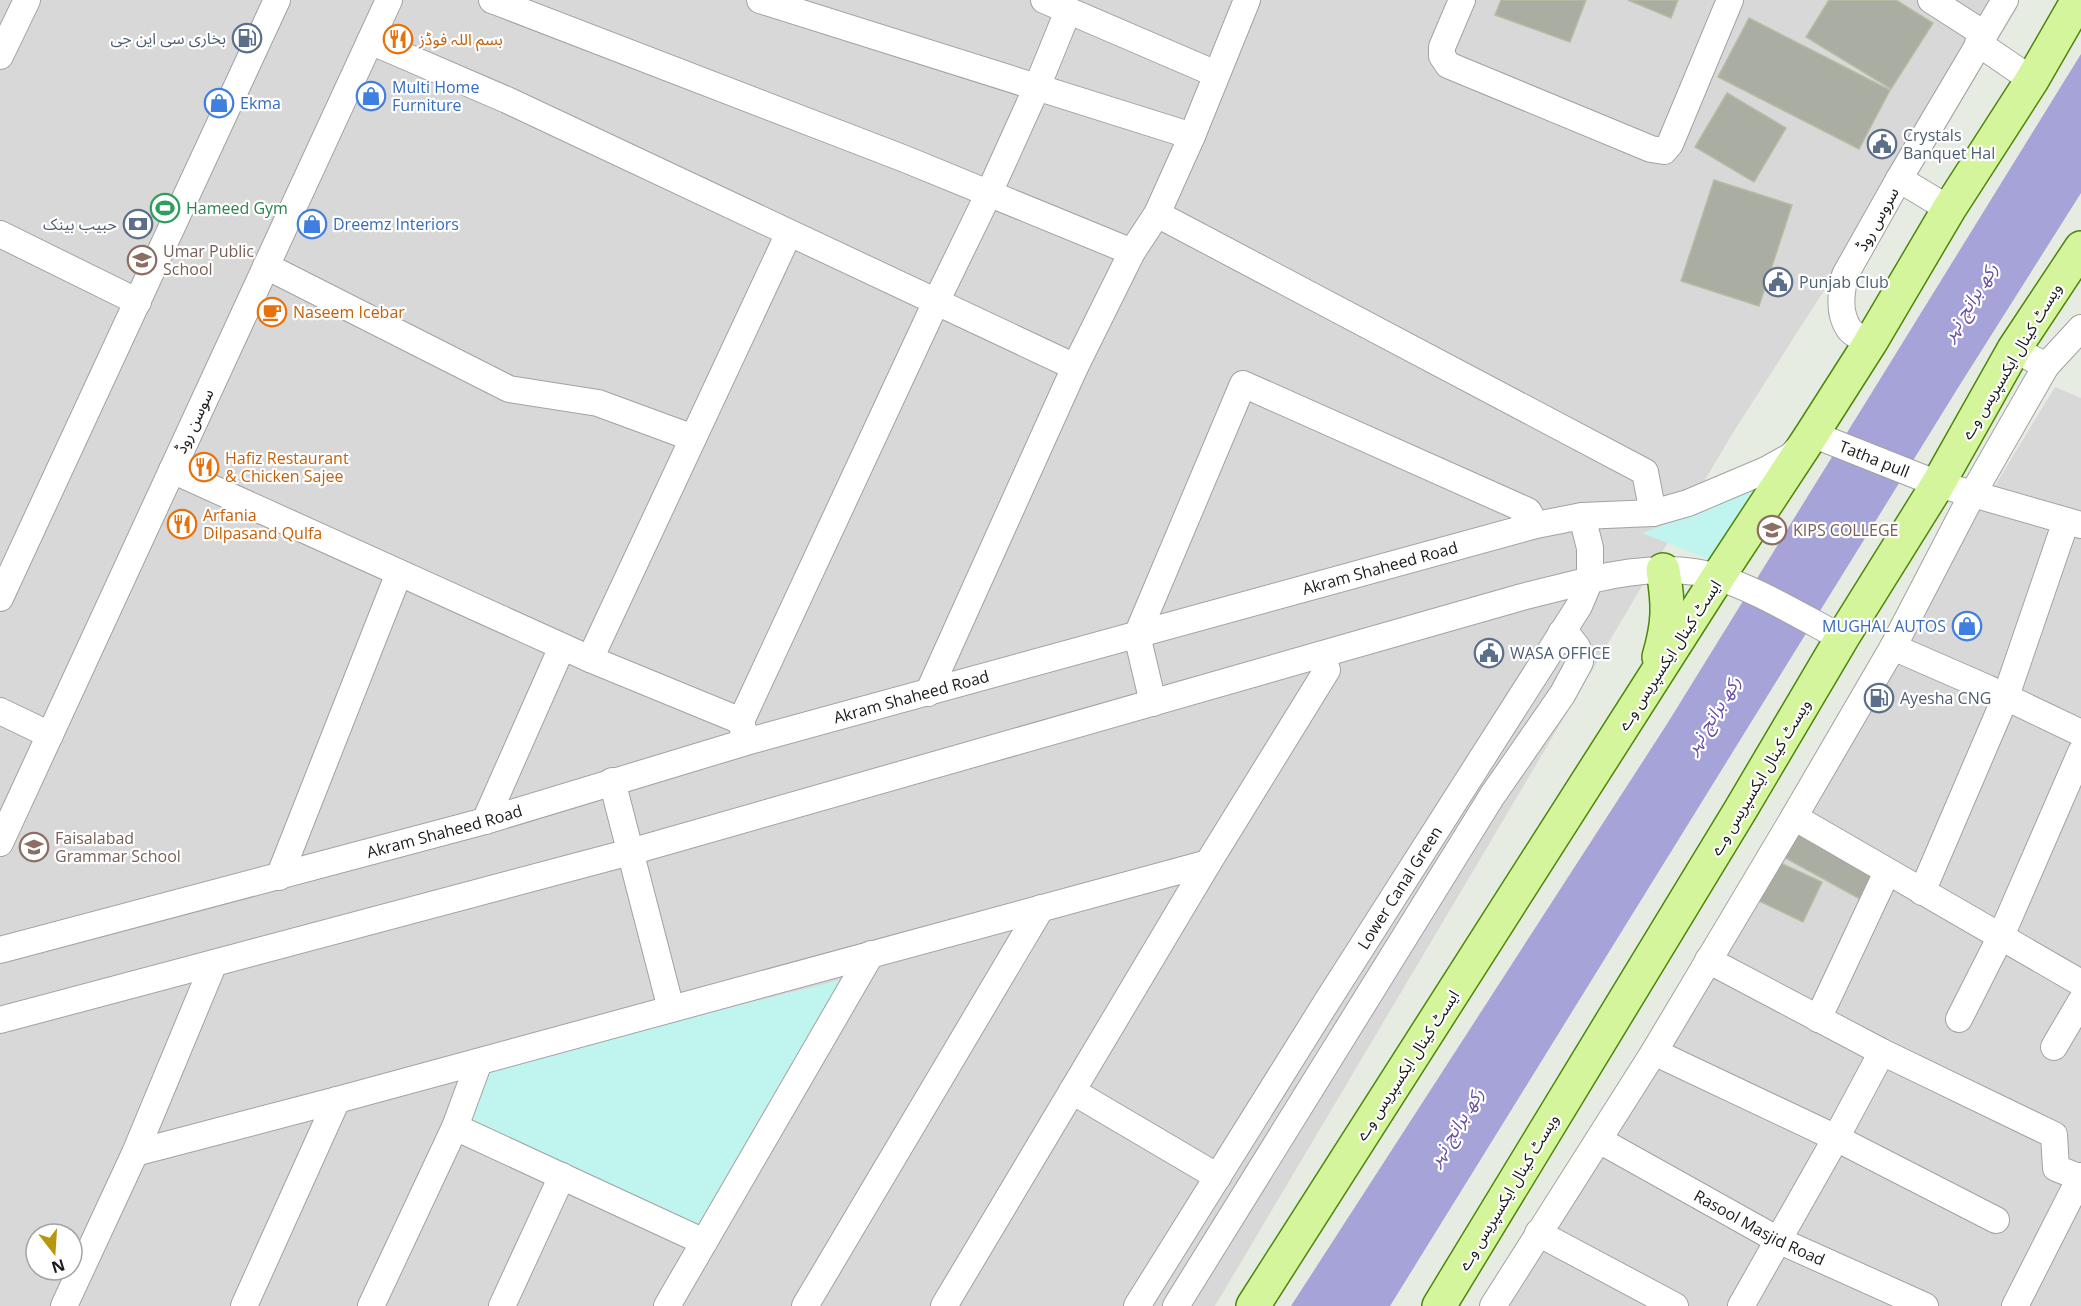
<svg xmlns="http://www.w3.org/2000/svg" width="2081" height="1306" viewBox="0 0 2081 1306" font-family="'Open Sans','Noto Sans Arabic',sans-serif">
<rect width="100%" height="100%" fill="#e6ece1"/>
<!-- residential -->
<g fill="#d9d8d8" fill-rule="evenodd">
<path d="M0,0H2010L1734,431L1215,1306H0ZM36,1234H72V1270H36Z"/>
<path d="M2055,387L2081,398V1306H1496Z"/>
</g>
<!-- park -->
<g fill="#bff5ee">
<path d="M1766,486L1721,564L1642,533Z"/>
<path d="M852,977L701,1232L467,1127L487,1068Z"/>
</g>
<!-- water -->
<path fill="#a5a3d7" d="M2081,54V193L1961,383L1390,1306H1291L1667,724Z"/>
<!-- building -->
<g fill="#aaada1" stroke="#b6bca4" stroke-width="1.5">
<path d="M1501,0H1586L1570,42L1495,15Z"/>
<path d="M1628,0H1678L1671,18Z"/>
<path d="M1829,0H1896L1933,23L1891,89L1806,37Z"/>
<path d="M1749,18L1890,90L1859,149L1718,77Z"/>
<path d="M1727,93L1786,128L1754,182L1695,147Z"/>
<path d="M1714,180L1792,205L1759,306L1681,281Z"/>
<path d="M1793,832L1873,875L1860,899L1780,855Z"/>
<path d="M1776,861L1822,882L1803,922L1757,900Z"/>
</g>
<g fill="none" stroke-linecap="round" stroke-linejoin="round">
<!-- minor casing -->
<g stroke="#a2a2a2" stroke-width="28">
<g id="minor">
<path d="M492,0L905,159L1132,252"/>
<path d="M760,0L1192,136"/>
<path d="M1044,0L1216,74"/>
<path d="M1462,0L1442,47V56L1448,65L1651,149L1664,151L1670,144L1730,0"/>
<path d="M1931,0L1984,34"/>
<path d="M370,41L507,100L1075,367"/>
<path d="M1978,43L2032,80"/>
<path d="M0,56L27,0"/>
<path d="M1899,179L1949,209"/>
<path d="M1157,214L1645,472L1653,513"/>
<path d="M0,234L138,302"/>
<path d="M266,266L509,389L598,403L693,438"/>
<path d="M1870,343C1864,339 1853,335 1849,329C1838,313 1841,293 1845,275L1899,179L2005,0"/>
<path d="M2014,349L2046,366L2081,328"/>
<path d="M172,470L590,659L741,721L745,737"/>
<path d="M0,598L277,0"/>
<path d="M1893,647L1987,688L2081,733"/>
<path d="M590,659L789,233"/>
<path d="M928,693L1075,367L1132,252L1157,214L1192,136L1247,0"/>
<path d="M1153,703L1137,635L1243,384L1528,511L1536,525"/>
<path d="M0,711L50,735"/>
<path d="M741,721L936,302L989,193L1037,87L1068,11"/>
<path d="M612,781L671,1009"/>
<path d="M1794,817L2081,983"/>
<path d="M485,821L562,647"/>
<path d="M0,843L389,0"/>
<path d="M279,877L399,573"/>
<path d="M1922,892L2006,696L2066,521"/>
<path id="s1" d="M0,950L485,821L746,742L1536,525L1582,516L1653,513L1688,503L1766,470L1791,456L1812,434L1938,484L2081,525"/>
<path d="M1708,960L1882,1052L2054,1135L2056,1168L2081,1178"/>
<path d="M1818,1019L1887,872"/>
<path d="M1959,1019L2001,936L2081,752"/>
<path d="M0,1020L630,852L1522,597L1590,580V548L1582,516"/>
<path d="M2054,1047L2081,1001"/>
<path d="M1654,1052L1836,1138L1996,1220"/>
<path d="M1072,1091L1218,1177"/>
<path d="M455,1127L704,1242"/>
<path id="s2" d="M1599,1140L1778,1240L1925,1306"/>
<path d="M135,1153L337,1100L1208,863"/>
<path d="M1538,1233L1675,1306"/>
<path d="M64,1306L135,1153L214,963"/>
<path d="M244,1306L337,1100"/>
<path d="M371,1306L455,1127L479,1062"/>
<path d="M502,1306L562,1176"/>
<path d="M667,1306L871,954"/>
<path d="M805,1306L1041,908"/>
<path d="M944,1306L1208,863L1327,670L1323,655"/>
<path id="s3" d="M1137,1306L1326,1003L1579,606L1590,580C1623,572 1661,567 1695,572C1741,579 1800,616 1842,638"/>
<path d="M1176,1306L1492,796L1562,695L1580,662V654L1577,647L1570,638L1561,633"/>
<path d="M1493,1306L1654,1052L1794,817L1893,647L1972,495L2046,366"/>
<path d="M1741,1306L1836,1138L1882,1052"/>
<path d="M2015,1306L2081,1176"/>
</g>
</g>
<!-- major casing -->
<g stroke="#4d870a" stroke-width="36">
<g id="major">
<path d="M1659,657C1669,623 1669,605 1663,570"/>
<path d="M1253,1306L1718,577L1812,434L1870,343L1949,209L2032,80L2078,0"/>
<path d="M1439,1306L1741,809L1842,638L1938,484L2014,349L2081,248"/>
</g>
</g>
<!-- minor -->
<use href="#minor" stroke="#fff" stroke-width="26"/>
<!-- major -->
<use href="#major" stroke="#d4f59c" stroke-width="33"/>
</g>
<!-- icons -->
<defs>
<g id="fuel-ring" transform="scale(1.5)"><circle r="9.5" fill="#fff" stroke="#5c6f8a" stroke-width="1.5"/><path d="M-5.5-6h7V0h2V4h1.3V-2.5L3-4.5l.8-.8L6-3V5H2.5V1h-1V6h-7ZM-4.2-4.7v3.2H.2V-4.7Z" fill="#5c6f8a"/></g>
<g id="restaurant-ring" transform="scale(1.5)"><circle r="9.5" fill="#fff" stroke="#e8710a" stroke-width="1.5"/><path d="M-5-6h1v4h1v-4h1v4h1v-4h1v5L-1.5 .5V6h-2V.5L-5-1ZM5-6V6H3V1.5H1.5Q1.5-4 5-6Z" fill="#e8710a"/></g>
<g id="shop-ring" transform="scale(1.5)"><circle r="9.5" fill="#fff" stroke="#3f7fe0" stroke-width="1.5"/><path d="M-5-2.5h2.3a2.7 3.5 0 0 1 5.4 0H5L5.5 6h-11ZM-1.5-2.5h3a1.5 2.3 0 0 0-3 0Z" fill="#3f7fe0"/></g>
<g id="civic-ring" transform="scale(1.5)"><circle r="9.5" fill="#fff" stroke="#5c6f8a" stroke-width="1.5"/><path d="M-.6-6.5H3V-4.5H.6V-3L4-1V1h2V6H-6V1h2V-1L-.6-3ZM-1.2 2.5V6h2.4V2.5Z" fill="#5c6f8a"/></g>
<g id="stadium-ring" transform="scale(1.5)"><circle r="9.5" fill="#fff" stroke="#2e9e5b" stroke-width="1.5"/><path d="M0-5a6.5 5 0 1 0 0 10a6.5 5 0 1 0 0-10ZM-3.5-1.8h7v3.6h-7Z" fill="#2e9e5b"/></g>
<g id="bank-ring" transform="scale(1.5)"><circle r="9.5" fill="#fff" stroke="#5c6f8a" stroke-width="1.5"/><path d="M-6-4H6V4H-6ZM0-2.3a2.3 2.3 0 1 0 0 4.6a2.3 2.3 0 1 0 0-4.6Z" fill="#5c6f8a"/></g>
<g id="school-ring" transform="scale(1.5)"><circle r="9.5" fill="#fff" stroke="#8d6e63" stroke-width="1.5"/><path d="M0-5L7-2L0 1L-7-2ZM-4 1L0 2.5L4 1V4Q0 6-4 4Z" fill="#8d6e63"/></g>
<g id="cafe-ring" transform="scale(1.5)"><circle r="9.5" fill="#fff" stroke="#e8710a" stroke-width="1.5"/><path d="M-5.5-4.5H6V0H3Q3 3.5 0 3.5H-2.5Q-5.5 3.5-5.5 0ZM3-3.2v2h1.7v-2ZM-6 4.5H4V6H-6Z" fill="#e8710a"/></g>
<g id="university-ring" transform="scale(1.5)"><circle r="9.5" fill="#fff" stroke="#8d6e63" stroke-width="1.5"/><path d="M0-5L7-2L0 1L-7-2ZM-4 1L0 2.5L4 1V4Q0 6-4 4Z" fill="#8d6e63"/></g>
</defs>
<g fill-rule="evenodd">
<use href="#fuel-ring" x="247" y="38"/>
<use href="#restaurant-ring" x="398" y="39"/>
<use href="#shop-ring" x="371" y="96"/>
<use href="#shop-ring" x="219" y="103"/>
<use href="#civic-ring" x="1882" y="144"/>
<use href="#stadium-ring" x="165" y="208"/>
<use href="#bank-ring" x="138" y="224"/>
<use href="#shop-ring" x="312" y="224"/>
<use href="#school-ring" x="142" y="260"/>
<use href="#civic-ring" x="1778" y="282"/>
<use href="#cafe-ring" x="272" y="312"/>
<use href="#restaurant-ring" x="204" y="467"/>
<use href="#restaurant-ring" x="182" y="524"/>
<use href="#university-ring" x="1772" y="530"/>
<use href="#shop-ring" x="1967" y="626"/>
<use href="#civic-ring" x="1489" y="653"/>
<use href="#fuel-ring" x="1879" y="698"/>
<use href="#school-ring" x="34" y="847"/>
</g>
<g text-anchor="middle" stroke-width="4.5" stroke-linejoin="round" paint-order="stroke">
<!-- service labels -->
<g font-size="16" fill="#4e5e75" stroke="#fff" text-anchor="start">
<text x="226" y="44" text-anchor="end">بخاری سی این جی</text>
<text x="1903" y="141">Crystals<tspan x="1903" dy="18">Banquet Hal</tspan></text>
<text x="117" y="230" text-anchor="end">حبیب بینک</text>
<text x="1799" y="288">Punjab Club</text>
<text x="1510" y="659">WASA OFFICE</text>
<text x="1900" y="704">Ayesha CNG</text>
</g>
<!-- food labels -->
<g font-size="16" fill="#c56008" stroke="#fff" text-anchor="start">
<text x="419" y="45">بسم اللہ فوڈز</text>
<text x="293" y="318">Naseem Icebar</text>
<text x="225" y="464">Hafiz Restaurant<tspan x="225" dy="18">&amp; Chicken Sajee</tspan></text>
<text x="203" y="521">Arfania<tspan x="203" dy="18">Dilpasand Qulfa</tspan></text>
</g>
<!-- shop labels -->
<g font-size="16" fill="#366cbe" stroke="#fff" text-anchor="start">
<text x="392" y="93">Multi Home<tspan x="392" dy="18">Furniture</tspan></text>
<text x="240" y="109">Ekma</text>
<text x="333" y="230">Dreemz Interiors</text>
<text x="1946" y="632" text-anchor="end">MUGHAL AUTOS</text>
</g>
<!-- leisure labels -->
<g font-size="16" fill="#27864d" stroke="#fff" text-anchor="start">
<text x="186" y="214">Hameed Gym</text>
</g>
<!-- street labels -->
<g font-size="16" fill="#1b1b1b" stroke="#fff">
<text transform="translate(1877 219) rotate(-61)" y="6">سروس روڈ</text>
<text transform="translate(2011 361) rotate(-59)" y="6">ویسٹ کینال ایکسپریس وے</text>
<text transform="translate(194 421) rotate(-65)" y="6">سوسن روڈ</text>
<text dy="6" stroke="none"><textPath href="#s1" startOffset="1959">Tatha pull</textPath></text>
<text dy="6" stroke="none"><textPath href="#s1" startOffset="1432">Akram Shaheed Road</textPath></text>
<text transform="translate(1669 655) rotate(-57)" y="6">ایسٹ کینال ایکسپریس وے</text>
<text dy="6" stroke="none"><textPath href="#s1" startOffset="946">Akram Shaheed Road</textPath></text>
<text transform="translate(1760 777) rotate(-59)" y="6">ویسٹ کینال ایکسپریس وے</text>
<text dy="6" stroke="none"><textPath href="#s1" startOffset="460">Akram Shaheed Road</textPath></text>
<text dy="6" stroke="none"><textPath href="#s3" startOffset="494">Lower Canal Green</textPath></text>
<text transform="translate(1407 1065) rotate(-57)" y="6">ایسٹ کینال ایکسپریس وے</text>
<text transform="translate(1508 1192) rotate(-59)" y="6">ویسٹ کینال ایکسپریس وے</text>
<text dy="6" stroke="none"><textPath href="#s2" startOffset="183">Rasool Masjid Road</textPath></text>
</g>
<!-- education labels -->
<g font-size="16" fill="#785e54" stroke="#fff" text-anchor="start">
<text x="163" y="257">Umar Public<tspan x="163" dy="18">School</tspan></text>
<text x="1793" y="536">KIPS COLLEGE</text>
<text x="55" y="844">Faisalabad<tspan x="55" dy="18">Grammar School</tspan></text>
</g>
<!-- water labels -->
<g font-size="18" font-style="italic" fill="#684fa3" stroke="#fff">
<text transform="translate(1970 302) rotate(-58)" y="6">رکھ برانچ نہر</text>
<text transform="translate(1713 715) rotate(-58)" y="6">رکھ برانچ نہر</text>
<text transform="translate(1456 1127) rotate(-58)" y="6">رکھ برانچ نہر</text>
</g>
</g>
<!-- north arrow -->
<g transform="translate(54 1252) rotate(163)"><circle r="28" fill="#ffffff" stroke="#a4a4a4" stroke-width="1.5"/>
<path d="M0-4.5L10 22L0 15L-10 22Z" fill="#b8960d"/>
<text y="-9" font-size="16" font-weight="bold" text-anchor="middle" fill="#1b1b1b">N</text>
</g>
</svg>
